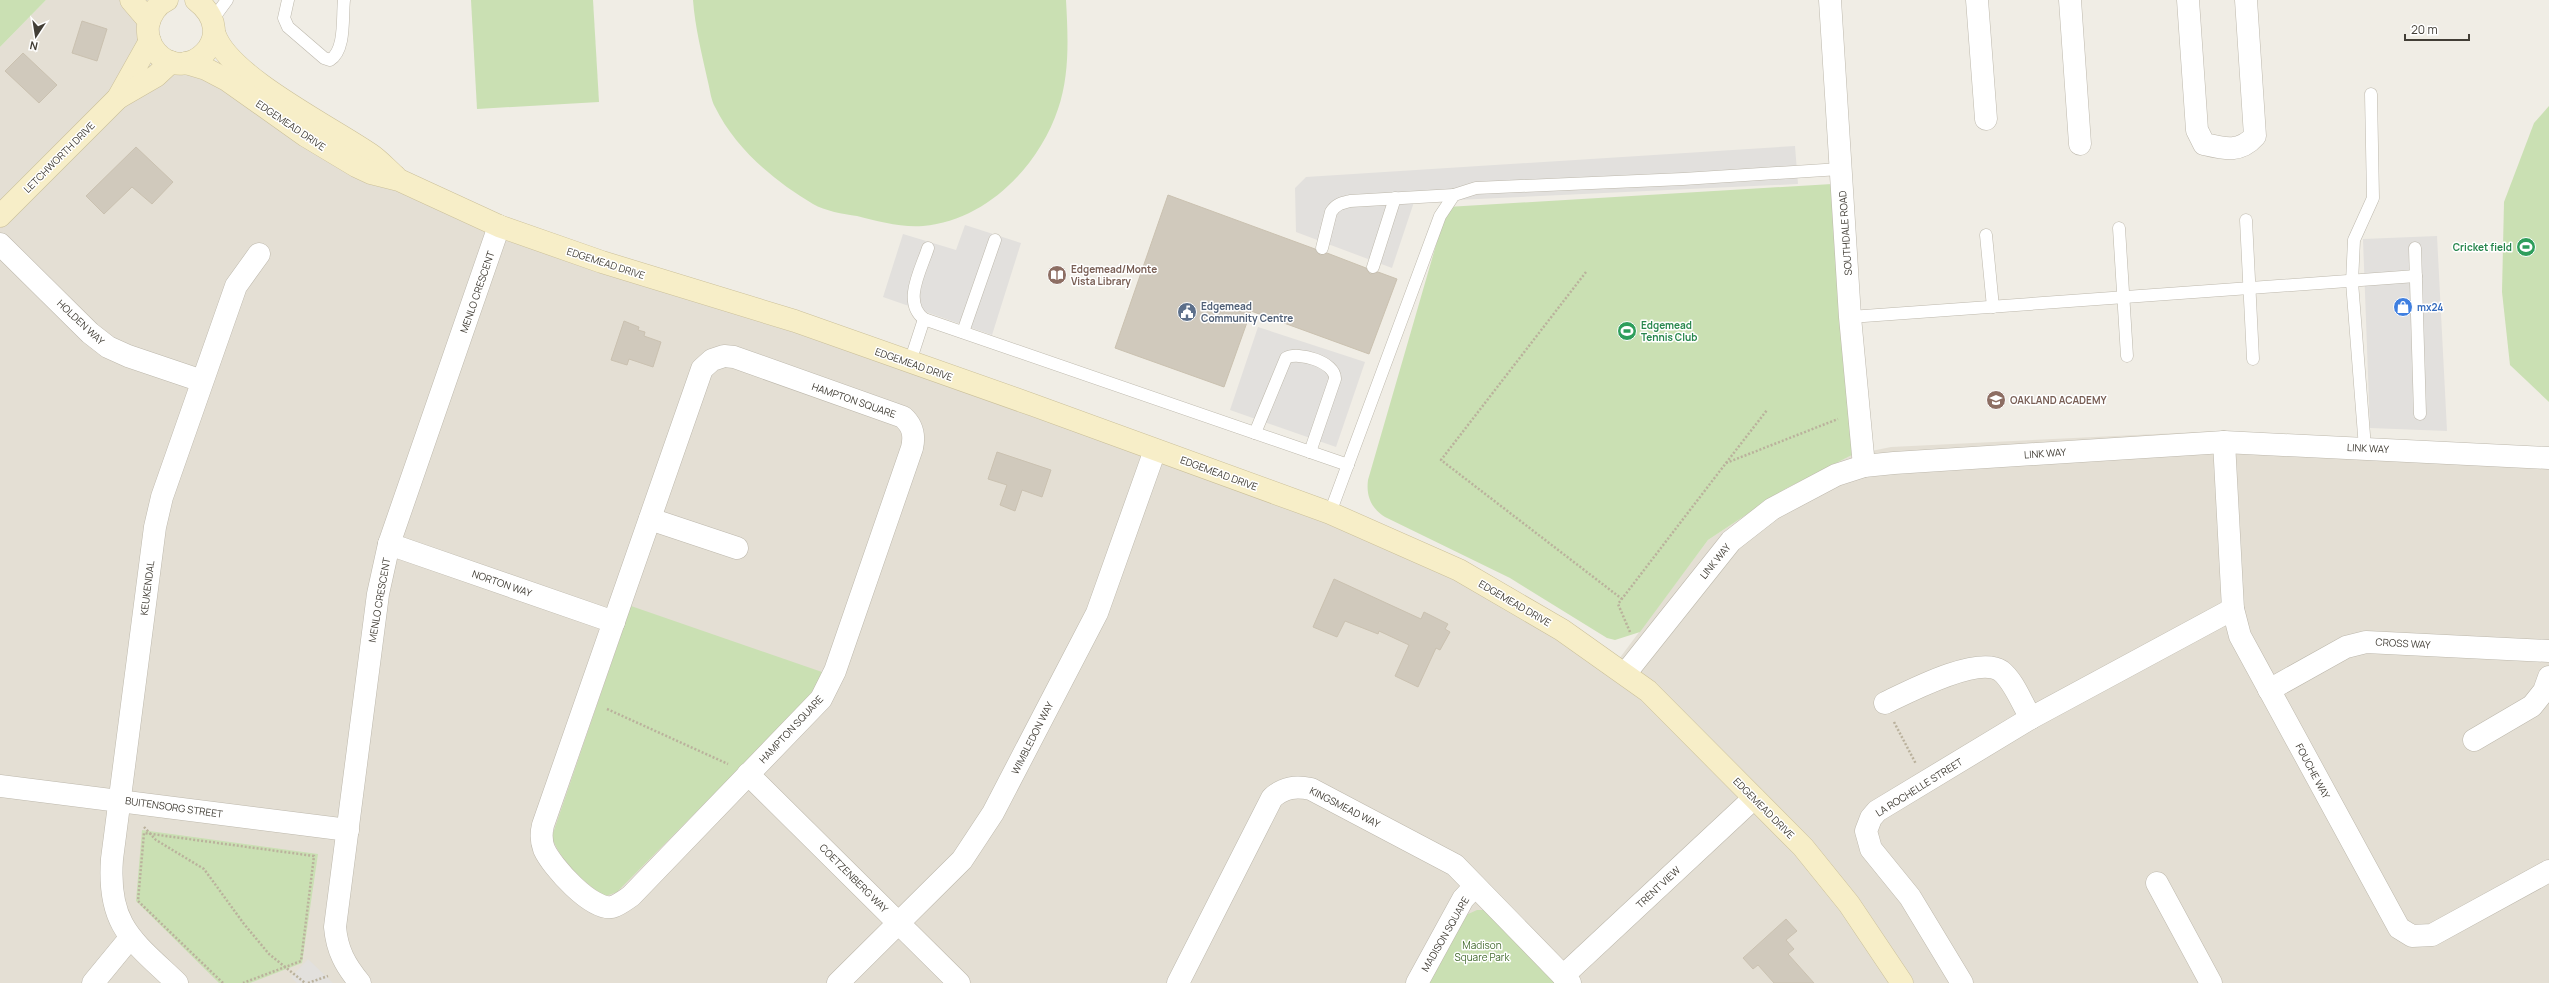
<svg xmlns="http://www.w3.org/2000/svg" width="2549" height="983" viewBox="0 0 2549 983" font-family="Manrope,sans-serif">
<rect width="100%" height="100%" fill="#f0ede5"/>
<!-- residential -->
<path fill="#e4dfd4" d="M46,0H130L148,22L120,98L178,64L340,159L1393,540L1613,667L1708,540L1785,489L1852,455L1891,447L2219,431L2549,449V983H0V47Z"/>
<!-- green -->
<g fill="#cae0b3">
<path d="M0,0H46L0,47Z"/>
<path d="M471,0H593L599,102L477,109Z"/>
<path d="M693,0H1066C1068,36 1070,74 1058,109C1039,166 986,221 923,226C902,228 877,221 857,216C843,214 825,211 813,204C774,181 735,148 715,107C711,100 710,90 708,82C702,55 695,27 693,0Z"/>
<path d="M2549,106V402L2510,365L2502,292L2504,202L2534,123Z"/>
<path d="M1832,184L1852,455L1785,489L1708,540L1640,632L1615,640L1607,638L1510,578L1385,517C1371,508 1366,496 1368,480L1447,207Z"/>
<path d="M631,606L822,672L814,689L804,703L617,892L606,896C588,888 556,856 552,836Z"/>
<path d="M142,830L318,854L302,963L250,983H219L136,901Z"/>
<path d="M1477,910H1484L1556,983H1429L1466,915Z"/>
</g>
<!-- parking -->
<g fill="#e2e0dd">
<path d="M1795,146L1798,184L1414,202L1392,268L1296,232L1295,188L1306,177Z"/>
<path d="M965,225L1021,243L992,335L883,297L903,234L956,250Z"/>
<path d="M2437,236L2447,431L2370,428L2363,239Z"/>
<path d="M1258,327L1365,362L1336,447L1230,410Z"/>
<path d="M308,959L333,983H297L291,977Z"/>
</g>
<!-- building -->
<g fill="#d0c9bc" stroke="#cac1b0">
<path d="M82,21L107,29L97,61L72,53Z"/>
<path d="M23,53L57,85L39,103L5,71Z"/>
<path d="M136,147L173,182L152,204L132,187L104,214L86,196Z"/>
<path d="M1168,195L1315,249L1320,255L1327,253L1366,268L1370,274L1378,272L1397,279L1369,354L1251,311L1224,387L1115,348Z"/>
<path d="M624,321L639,327L638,330L645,332L644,336L661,342L653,367L629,359L627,365L611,360Z"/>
<path d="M997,452L1051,470L1042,497L1022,490L1015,511L1000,505L1007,485L988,479Z"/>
<path d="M1334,579L1421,619L1424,612L1448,624L1445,629L1450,632L1440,650L1436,648L1418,687L1395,676L1409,645L1379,631L1378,634L1345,621L1337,637L1313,627Z"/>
<path d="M1786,919L1797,931L1786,940L1794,949L1788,954L1814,983H1774L1758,965L1753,969L1743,958Z"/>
</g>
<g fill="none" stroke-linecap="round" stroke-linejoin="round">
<!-- lane casing -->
<g stroke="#bdb8ac" stroke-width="13">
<g id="lane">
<path d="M288,0L284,18L288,27L324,58L330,60C346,50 342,17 344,0"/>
<path d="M213,19L227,0"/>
<path d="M2246,220L2253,359"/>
<path d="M2119,228L2127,356"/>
<path d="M1986,235L1993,307"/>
<path d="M1322,248L1331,212C1336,204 1342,203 1350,201L1454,195"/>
<path d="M2415,248L2420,414"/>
<path d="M1373,267L1395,198"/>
<path d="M1850,317L2416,276"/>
<path d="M924,319C902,302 921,270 928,248"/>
<path d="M963,332L995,240"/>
<path d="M910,362L924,319L1348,465"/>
<path d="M1255,433L1286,358C1298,351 1336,362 1335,379L1310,452"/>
<path d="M2365,448L2352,282L2354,240L2373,198L2371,94"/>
<path d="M1330,513L1440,216L1454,195L1476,188L1683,179L1840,169"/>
</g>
</g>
<!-- street casing -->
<g stroke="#bdb8ac" stroke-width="23">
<g id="street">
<path d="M1830,0L1850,317L1864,466"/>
<path d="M1977,0L1986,119"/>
<path d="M2070,0L2080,144"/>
<path d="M2188,0L2197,130L2204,144C2225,149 2240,153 2255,136L2246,0"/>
<path d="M0,244L90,333L108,347L128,356L202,381"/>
<path d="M724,356L734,357L903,417C913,426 915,435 912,448L835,671L821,699L631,896C625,900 619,905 612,907C592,911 552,867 544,849C541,841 541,833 543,825L702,369L712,360Z"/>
<path d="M2224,442L2233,609L2240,636L2399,928L2412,936L2432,935L2549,871"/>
<path d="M650,519L737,548"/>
<path d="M389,544L614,622"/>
<path d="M1625,674L1731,541L1772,509L1836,475L1864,466L1894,463L2224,442L2549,458"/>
<path d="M2269,690L2346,647L2366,642L2549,651"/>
<path d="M1885,703C1908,692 1978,655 2001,671C2014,681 2022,704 2031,718"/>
<path d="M2474,740L2532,706L2544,691L2549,677"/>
<path d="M748,774L959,983"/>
<path d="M0,786L348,830"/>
<path d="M2157,883L2211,983"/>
<path d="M1563,976L1754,798"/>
<path d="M93,983L130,938"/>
<path d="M177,983C133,941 107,926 112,859L155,527L162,497L236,286L259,254"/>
<path d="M360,983C345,965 337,950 335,927L378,594L389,544L499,226"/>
<path d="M838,983L962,860L993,813L1097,613L1155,450"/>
<path d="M1178,983L1272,798C1284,787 1296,786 1311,789L1455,865L1570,983"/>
<path d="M1417,983L1463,899L1475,886"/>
<path d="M1962,983L1910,897L1871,849L1866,831L1871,818L1877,811L2031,718L2233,609"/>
</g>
</g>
<!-- secondary casing -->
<g stroke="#cbc09a" stroke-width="23">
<g id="secondary">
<path d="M131,0L149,21"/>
<path d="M167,0C157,4 150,15 148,26C147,36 150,45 156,52C186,87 243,36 196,0"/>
<path d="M215,35C230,77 331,127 370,154C379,160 387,169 395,176"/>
<path d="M186,63L206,69L227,80L306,136L356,166L371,173L399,180L499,226L602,262L795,321L1033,405L1330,513L1459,570L1562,630L1648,691L1803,847L1849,904L1902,983"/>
<path d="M118,98L150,41"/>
<path d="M0,216L118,98L156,76L171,62"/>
</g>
</g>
<!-- path -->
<g stroke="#bab19c" stroke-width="2.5" stroke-dasharray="2 2" stroke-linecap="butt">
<path d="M1586,272L1441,460L1622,599"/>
<path d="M1726,463L1767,410"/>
<path d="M1630,632L1618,604L1726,463L1838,419"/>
<path d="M607,709L728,764"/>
<path d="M1894,722L1916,764"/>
<path d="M144,827L156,840L204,869L244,924L269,954L305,983"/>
<path d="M223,983L138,901L144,833L314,856L301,961L243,983"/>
<path d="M308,983L328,976"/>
</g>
<!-- lane -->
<use href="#lane" stroke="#fff" stroke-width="12"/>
<!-- street -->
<use href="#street" stroke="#fff" stroke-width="22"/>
<!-- secondary -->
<use href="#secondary" stroke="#f7eec8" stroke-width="22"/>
</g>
<!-- icons -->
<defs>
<g id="stadium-disc" transform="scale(1)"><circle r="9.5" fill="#2e9e5b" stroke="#fff"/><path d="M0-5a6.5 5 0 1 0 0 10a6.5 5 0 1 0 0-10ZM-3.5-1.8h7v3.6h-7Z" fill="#fff"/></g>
<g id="library-disc" transform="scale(1)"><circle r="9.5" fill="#8d6e63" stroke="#fff"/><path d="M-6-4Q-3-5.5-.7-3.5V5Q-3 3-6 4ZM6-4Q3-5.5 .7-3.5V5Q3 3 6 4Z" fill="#fff"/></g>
<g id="shop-disc" transform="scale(1)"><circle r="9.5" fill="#3f7fe0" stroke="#fff"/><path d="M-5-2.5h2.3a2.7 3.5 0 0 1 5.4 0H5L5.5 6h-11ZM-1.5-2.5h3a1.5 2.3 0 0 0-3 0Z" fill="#fff"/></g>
<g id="civic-disc" transform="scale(1)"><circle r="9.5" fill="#5c6f8a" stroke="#fff"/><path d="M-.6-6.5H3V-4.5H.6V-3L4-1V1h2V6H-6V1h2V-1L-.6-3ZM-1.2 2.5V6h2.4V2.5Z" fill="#fff"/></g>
<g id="school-disc" transform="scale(1)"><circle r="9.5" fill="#8d6e63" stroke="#fff"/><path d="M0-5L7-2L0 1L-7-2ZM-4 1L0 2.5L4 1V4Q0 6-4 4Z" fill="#fff"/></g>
</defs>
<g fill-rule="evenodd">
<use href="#stadium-disc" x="2526" y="247"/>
<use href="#library-disc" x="1057" y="275"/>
<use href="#shop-disc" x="2403" y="307"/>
<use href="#civic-disc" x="1187" y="312"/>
<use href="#stadium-disc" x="1627" y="331"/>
<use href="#school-disc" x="1996" y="400"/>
</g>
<g text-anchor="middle" stroke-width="3" stroke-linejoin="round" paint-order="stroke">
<!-- street labels -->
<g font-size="10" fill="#423e36" stroke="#fff">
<text transform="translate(291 125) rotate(34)" y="4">EDGEMEAD DRIVE</text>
<text transform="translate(59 157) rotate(-45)" y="4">LETCHWORTH DRIVE</text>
<text transform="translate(1845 233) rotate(-94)" y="4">SOUTHDALE ROAD</text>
<text transform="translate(606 263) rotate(18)" y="4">EDGEMEAD DRIVE</text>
<text transform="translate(477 292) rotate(-71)" y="4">MENLO CRESCENT</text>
<text transform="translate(81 322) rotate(43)" y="4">HOLDEN WAY</text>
<text transform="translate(914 364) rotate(19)" y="4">EDGEMEAD DRIVE</text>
<text transform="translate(854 400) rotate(19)" y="4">HAMPTON SQUARE</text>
<text transform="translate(2368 448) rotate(3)" y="4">LINK WAY</text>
<text transform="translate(2045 453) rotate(-4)" y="4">LINK WAY</text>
<text transform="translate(1219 473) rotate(20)" y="4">EDGEMEAD DRIVE</text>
<text transform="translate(1715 561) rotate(-51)" y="4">LINK WAY</text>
<text transform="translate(502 583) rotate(19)" y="4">NORTON WAY</text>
<text transform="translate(147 588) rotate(-83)" y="4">KEUKENDAL</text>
<text transform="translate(379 600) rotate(-80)" y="4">MENLO CRESCENT</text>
<text transform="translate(1515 603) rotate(30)" y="4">EDGEMEAD DRIVE</text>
<text transform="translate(2403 643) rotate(3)" y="4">CROSS WAY</text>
<text transform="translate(791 729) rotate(-47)" y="4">HAMPTON SQUARE</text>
<text transform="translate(1032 738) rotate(-63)" y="4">WIMBLEDON WAY</text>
<text transform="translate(2313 771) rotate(62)" y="4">FOUCHE WAY</text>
<text transform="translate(1919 787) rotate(-32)" y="4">LA ROCHELLE STREET</text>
<text transform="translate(174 807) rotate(8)" y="4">BUITENSORG STREET</text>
<text transform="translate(1345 807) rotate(27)" y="4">KINGSMEAD WAY</text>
<text transform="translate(1764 808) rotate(45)" y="4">EDGEMEAD DRIVE</text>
<text transform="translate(854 878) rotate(45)" y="4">COETZENBERG WAY</text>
<text transform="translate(1658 887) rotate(-43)" y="4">TRENT VIEW</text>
<text transform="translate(1445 934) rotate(-60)" y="4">MADISON SQUARE</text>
</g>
<!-- leisure labels -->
<g font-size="10" font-weight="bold" fill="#27864d" stroke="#fff" text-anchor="end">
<text x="2512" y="251">Cricket field</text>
<text x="1641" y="329" text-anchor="start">Edgemead<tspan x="1641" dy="12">Tennis Club</tspan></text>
</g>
<!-- education labels -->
<g font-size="10" font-weight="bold" fill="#785e54" stroke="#fff" text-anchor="start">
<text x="1071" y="273">Edgemead/Monte<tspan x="1071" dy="12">Vista Library</tspan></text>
<text x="2010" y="404">OAKLAND ACADEMY</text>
</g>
<!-- service labels -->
<g font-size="10" font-weight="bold" fill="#4e5e75" stroke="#fff" text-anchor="start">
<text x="1201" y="310">Edgemead<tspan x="1201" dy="12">Community Centre</tspan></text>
</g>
<!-- shop labels -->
<g font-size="10" font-weight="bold" fill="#366cbe" stroke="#fff" text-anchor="start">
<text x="2417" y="311">mx24</text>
</g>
<!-- park labels -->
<g font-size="10" fill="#456c31" stroke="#fff">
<text x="1482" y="949">Madison<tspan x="1482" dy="12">Square Park</tspan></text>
</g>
</g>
<!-- north arrow -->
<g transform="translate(36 36) rotate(192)" stroke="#ffffff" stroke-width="3" paint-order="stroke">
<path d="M0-3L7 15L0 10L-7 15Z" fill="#423e36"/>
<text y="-6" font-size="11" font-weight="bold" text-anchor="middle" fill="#423e36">N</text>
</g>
<!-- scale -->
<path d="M2405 34v6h64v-6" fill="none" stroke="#423e36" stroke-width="2"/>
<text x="2411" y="34" font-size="12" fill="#423e36" stroke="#ffffff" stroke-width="3" paint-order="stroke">20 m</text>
</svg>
